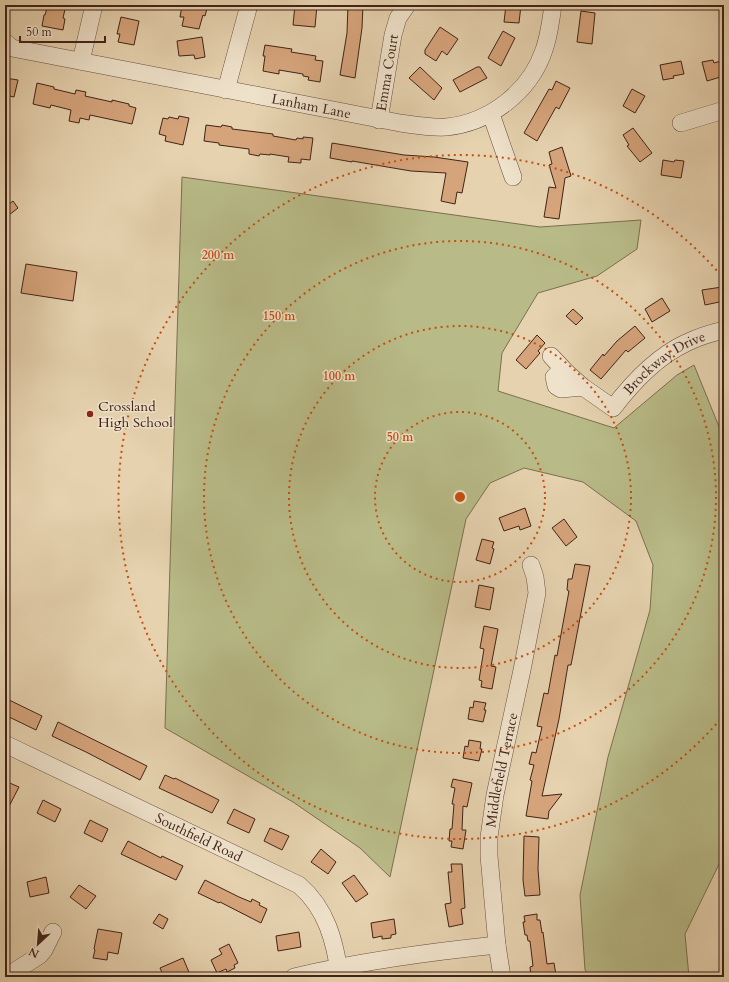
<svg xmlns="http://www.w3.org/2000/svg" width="729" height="982" viewBox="0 0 729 982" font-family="Cardo,serif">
<rect width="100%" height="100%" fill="#e6d2af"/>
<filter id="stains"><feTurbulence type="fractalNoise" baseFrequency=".005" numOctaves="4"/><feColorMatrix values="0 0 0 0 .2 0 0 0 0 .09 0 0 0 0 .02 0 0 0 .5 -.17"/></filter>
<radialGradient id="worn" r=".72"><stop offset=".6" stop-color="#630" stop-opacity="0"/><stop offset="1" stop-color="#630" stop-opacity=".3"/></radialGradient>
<!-- green -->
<path fill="#b8bb88" stroke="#7c6f50" d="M182,177L540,227L641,220L637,249L597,276L538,293L502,353L498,391L614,428L677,375L694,365L724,439V854L685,934L689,977H590L585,970L580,895L608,757L650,610L653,565L636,521L583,482L524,468L490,483L466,519L390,877L360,848L293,802L165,728Z"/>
<!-- building -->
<g fill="#d6a47b" stroke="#412317">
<path d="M50,5H66L63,18L65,19L63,30L42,26L44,15H45L47,8H49Z"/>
<path d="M186,5H208L205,16L203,15L199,29L182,26L184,17H180L182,6L186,7Z"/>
<path d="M295,5H317L315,27L293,25Z"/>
<path d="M348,5H363L362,28L355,78L340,75L347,33Z"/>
<path d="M506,5H521L519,23L504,22Z"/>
<path d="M581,11L595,13L592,44L577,42Z"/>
<path d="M121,17L139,21L134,45L118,42L120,34H117Z"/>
<path d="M440,27L458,39L447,55L442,51L436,61L425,54V50Z"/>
<path d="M503,31L515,38L501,66L488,58Z"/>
<path d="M202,37L205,57L195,59L194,55L179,56L177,41Z"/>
<path d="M265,45L292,49L291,52L316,56L315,60L323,61L320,82L308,80L309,77L303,76V74L279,70V74L263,71L265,56H263Z"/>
<path d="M713,60L714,63L724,60V76L707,81L702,62Z"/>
<path d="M681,61L684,74L673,76L674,78L663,80L660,65Z"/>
<path d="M420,67L442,88L434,100L409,78Z"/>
<path d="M477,67H480L487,78L460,92L453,80Z"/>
<path d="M5,78L18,80L14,97L5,95Z"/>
<path d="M556,81L570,88L559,109L556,107L537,141L524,133L549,89L552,90Z"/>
<path d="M37,83L54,87V89L75,94L76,90L86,92L85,96L112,102V100L129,104V106L136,108L132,124L90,115L89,120L80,118L79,123L69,121L71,110L51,105L50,108L33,104Z"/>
<path d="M632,89L645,96L635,113L623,106Z"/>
<path d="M179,116L189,118L183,145L165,141L166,136L159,134L163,118L168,119L169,117L178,119Z"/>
<path d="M206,125L221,127L222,125L232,127V129L273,134V136L296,140L297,138L303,139V137L313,138L310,160L301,159V163L288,162L289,157L270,154V155L260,154L259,156L249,154V149L219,145V143L204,141Z"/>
<path d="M633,128L652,153L640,162L627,146L629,145L623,135Z"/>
<path d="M332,143L404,155L434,157L468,162L462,193L457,192L455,204L441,201L446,173L411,171L352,161V162L330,158Z"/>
<path d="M562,147L571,176L565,178L559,219L544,217L549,187L556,188L549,165L552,164L549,152Z"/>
<path d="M663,160L674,162L675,160L684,161L681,178L661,175Z"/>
<path d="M13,201L18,208L5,218V207Z"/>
<path d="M26,264L77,272L73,301L21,293Z"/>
<path d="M722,287L724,301L705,305L702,290Z"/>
<path d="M662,298L670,311L652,322L645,309Z"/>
<path d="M573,309L583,318L576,325L566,316Z"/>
<path d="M635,326L645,338L628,352L626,350L601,379L590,370L603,354L604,356L617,341Z"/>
<path d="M537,335L545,343L538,351L540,353L526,369L516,360Z"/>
<path d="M525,508L531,526L520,530L519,526L504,531L499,518Z"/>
<path d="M564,519L577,537L566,546L552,528Z"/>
<path d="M482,539L494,542L492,548L494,549L490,564L476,560Z"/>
<path d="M575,564L590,566L571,665H568L559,719L542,796L562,794L549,811L548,819L526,816L532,781L530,780L534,765L529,764L532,752L536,753L542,727L537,726L544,693L548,694L555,655L557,656L569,591L567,590L568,579H572Z"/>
<path d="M479,585L494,588L490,610L475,607Z"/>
<path d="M484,626L498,629L491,666L496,667L492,689L481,687L482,681L479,680L484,649L480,648Z"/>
<path d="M5,698L42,716L36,730L5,715Z"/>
<path d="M474,701L486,703L484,710H486L483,722L468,719L470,707L473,708Z"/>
<path d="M58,722L147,766L140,780L86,752L52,736Z"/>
<path d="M469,740L481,742L480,749H482L479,761L463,758L465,746L468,747Z"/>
<path d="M165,775L174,779L175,778L219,800L212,813L159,788Z"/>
<path d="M453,779L472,783L467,807L463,806L462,830H466L463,849L451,847L452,841H449L450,829H452L454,804H452L455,788L451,787Z"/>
<path d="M5,781L19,787L5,814Z"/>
<path d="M43,800L61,809L55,822L37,813Z"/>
<path d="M234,809L255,819L249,833L227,823Z"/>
<path d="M90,820L108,829L102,842L84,833Z"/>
<path d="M270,828L289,836L282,850L264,841Z"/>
<path d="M524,836L539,837L538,869L540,895L525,896L523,880Z"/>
<path d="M128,841L161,858L162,856L183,866L176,880L121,854Z"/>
<path d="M321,849L336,862L328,874L311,862Z"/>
<path d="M451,864H462L465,908L461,909L463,924L449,927L445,904L451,903L448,872H452Z"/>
<path d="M354,875L368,894L356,902L342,883Z"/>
<path d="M46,877L49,893L30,897L27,882Z"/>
<path d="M205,880L239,897L251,902L252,899L260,903L259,905L267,909L261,923L220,902L219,903L198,893Z"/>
<path d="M79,885L96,896L86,909L70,897Z"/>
<path d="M159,914L168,919L163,929L153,923Z"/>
<path d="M537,914V920H540L542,933L543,932L547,964L554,963L556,975L531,977L530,967L533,966L530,941H528L527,935H525L523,922H525L524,916Z"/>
<path d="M394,919L396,934L391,935V938L382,939V936L373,938L371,923Z"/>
<path d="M98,929L122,933L118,954L108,952L107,960L93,958L95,950L94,949Z"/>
<path d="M299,932L301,947L278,951L276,936Z"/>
<path d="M229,944L238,963L234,965L235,968L227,972L226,969L217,973L211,960L222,954L219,949Z"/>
<path d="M183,958L191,977H164L160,968Z"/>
</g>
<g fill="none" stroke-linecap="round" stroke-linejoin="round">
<!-- minor casing -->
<g stroke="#6a4f3d" stroke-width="18">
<g id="minor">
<path id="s1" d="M5,42L12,48L400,123C415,125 430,128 446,127C489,123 530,92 544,50C549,36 551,20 553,5"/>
<path d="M81,61L94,5"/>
<path d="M226,90L249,5"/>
<path d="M491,114L513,177"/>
<path id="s2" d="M379,120L393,35L398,18L407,5"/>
<path d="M681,123L724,110"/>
<path d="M551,356L566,372"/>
<path id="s3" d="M583,387L566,372H559L554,377L556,386L561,389L583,387L613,408C632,383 658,356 686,343C698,337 711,333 724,330"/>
<path id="s4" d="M5,744L299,885C327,909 335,942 340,977"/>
<path d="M6,977L40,955L44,950L53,932"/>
<path d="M294,977C361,961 429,952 497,945"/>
<path id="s5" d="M502,977L497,945L489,856V837L495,795L522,670L537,593L535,577L531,565"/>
</g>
</g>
<!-- minor -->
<use href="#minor" stroke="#efe2cb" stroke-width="17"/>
</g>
<!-- distance rings -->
<g fill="none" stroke="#c74e0e" stroke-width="2" stroke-dasharray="2 4">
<circle cx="460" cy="497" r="85"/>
<circle cx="460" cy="497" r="171"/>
<circle cx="460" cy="497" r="256"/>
<path d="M724 715A342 342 0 1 1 724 279"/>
</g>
<!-- markers -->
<circle fill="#8f2418" stroke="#efe2cb" stroke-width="1.5" cx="90" cy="414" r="4"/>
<g text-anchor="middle" stroke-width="3" stroke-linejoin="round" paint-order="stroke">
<!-- street labels -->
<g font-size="14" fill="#412317" stroke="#efe2cb">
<text dy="5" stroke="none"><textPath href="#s2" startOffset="48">Emma Court</textPath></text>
<text dy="5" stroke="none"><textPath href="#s1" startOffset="314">Lanham Lane</textPath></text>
<text dy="5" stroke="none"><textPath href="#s3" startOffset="180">Brockway Drive</textPath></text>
<text dy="5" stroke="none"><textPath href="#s5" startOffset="209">Middlefield Terrace</textPath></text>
<text dy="5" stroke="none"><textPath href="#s4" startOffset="215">Southfield Road</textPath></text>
</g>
<!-- poi labels -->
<g font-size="14" fill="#412317" stroke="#efe2cb" text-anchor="start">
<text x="98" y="411">Crossland<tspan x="98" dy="16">High School</tspan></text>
</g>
</g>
<circle cx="460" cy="497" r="6" fill="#c74e0e" stroke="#efe2cb" stroke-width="2"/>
<g font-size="12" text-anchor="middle" font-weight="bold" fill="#c74e0e" stroke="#efe2cb" stroke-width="3" stroke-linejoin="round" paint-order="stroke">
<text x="218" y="259">200 m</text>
<text x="279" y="320">150 m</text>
<text x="339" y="380">100 m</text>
<text x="400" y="441">50 m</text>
</g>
<!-- margin -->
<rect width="729" height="982" fill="none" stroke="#e6d2af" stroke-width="20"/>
<rect x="6" y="6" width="717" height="970" fill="none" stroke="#412317" stroke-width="2"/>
<rect x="10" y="10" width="709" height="962" fill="none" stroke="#412317"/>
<!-- north arrow -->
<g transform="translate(38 944) rotate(206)" stroke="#efe2cb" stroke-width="3" paint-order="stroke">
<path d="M0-3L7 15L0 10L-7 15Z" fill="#412317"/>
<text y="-6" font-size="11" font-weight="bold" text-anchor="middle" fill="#412317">N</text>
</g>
<!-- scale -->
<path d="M20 36v6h85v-6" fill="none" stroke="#412317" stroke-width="2"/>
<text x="26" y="36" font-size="12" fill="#412317" stroke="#efe2cb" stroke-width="3" paint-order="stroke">50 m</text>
<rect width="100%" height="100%" filter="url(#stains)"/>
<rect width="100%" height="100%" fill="url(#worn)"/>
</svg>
